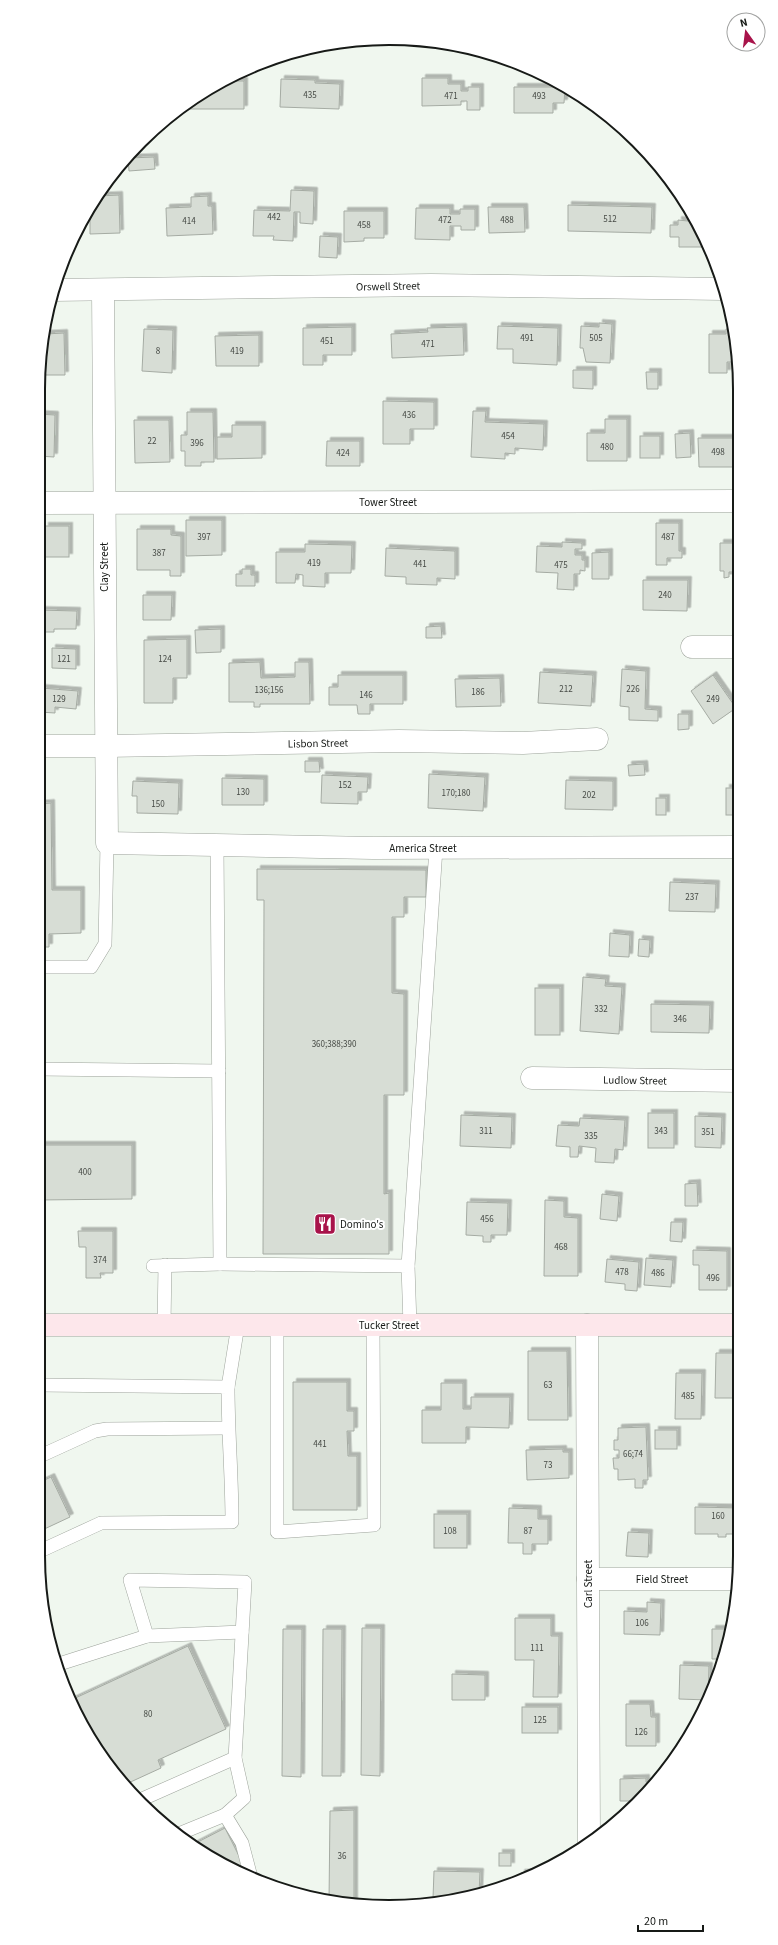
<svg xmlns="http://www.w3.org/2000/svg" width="778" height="1945" viewBox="0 0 778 1945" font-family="'Source Sans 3',sans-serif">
<defs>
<filter id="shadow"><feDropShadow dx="3.5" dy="-3.5" stdDeviation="0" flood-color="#0004"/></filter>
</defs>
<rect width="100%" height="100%" fill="#f0f7ef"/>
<!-- building -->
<g fill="#d7ddd5" stroke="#a5aba3" filter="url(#shadow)">
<path d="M422,78H448V84H461V91H468V87H480V110H467V101H461V105L422,106Z"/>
<path d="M281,79L315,80V83L340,84L339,109L280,107Z"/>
<path d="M222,81H244V109H183V107L214,85Z"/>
<path d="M514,87H563L565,88L564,103H553V113H514Z"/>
<path d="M154,157L155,169L129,171L128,158Z"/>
<path d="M291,190L314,191L313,224L300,223V212H294L293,241L273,240L274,236H253L254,210L290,211Z"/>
<path d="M119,195L120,233L90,234V209L98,196Z"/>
<path d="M208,196V206H212L213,234L167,236L166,208L191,207V197Z"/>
<path d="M568,205L652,207L651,233L568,231Z"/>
<path d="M488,207H524L525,232L489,233Z"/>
<path d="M416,208H450V214H460V209H475V230H461V226H450V240L415,239Z"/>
<path d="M344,211H384V238H364V241L344,242Z"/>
<path d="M688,214L709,247H679V237H670V225H678V220L688,221Z"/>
<path d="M320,236L338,237L337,258L319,257Z"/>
<path d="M599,323L612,324L610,363L586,362L583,348H580L581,326L599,327Z"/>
<path d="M498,326L558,328L557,365L513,363V349H497Z"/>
<path d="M352,327V355H323V365H303V328Z"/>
<path d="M463,327L464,355L392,358L391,334L428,332L427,328Z"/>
<path d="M144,329L173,330L172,373L142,371Z"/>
<path d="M726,329H732V334H735L737,343V362H727V373H709V334H726Z"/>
<path d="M64,333L65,375H45V361H42L45,334Z"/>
<path d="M259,335V366H216L215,336Z"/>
<path d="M573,370H593V389L573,388Z"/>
<path d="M646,372H658V389H647Z"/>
<path d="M383,401L434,402V429H410V444H383Z"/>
<path d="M473,411H486L485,422L544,424L543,450L515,448V454L505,453V459L471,457Z"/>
<path d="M187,412H213L214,462H201V466H185V451H181V435H187Z"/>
<path d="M38,414L55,415L54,457L38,456Z"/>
<path d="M605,419H627V461H587V433H605Z"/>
<path d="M134,420H169L170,462L135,463Z"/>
<path d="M232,425H262V458L217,459V437H232Z"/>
<path d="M690,433L691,457L676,458L675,434Z"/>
<rect x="640" y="436" width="20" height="22"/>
<path d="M698,438H737V467H699Z"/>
<path d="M327,441H360V466H326Z"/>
<path d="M186,520H222V555L186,556Z"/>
<path d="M656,523H679V551H682V558H667V565H656Z"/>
<rect x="45" y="526" width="24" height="31"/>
<path d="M137,529H171V535L181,536V576H170V570H137Z"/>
<path d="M562,542L582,543V549H575V555H582V560H585V571L580,570V574H574V590L557,589L558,573L536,572L537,546L562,547Z"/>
<path d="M720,543H737L738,572H729V577L724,578V571H720Z"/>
<path d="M305,544L352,545L351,573H325V587L303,586V575L296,574L295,583H276V552H305Z"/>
<path d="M386,548L455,551V579L437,578V585L406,584V577L385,576Z"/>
<path d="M609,552V579H592V553Z"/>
<path d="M242,569H251V575H255V586H236V574H242Z"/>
<path d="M643,580H688L687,611L643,610Z"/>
<path d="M143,595H172L171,620H143Z"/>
<path d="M38,610L77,611L76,629H54V632H38Z"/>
<path d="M441,626L442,638H426V627Z"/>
<path d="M221,629V652L196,653L195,630Z"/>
<path d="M187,639V678H173V703H144V640Z"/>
<path d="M52,648L76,649V669L52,668Z"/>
<path d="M260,662L261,678L295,677V662H309L310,704H260V707H254V702H229V663Z"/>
<path d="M622,669L646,671L645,709L658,710V721L629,720V707L620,706Z"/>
<path d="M540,672L593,675L591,706L538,703Z"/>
<path d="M338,675H403V704H370V714H358L357,705H329V687H338Z"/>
<path d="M713,675L736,708L713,724L691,691Z"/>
<path d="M500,678L501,706L456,707L455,679Z"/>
<path d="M41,688L78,691L76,709L55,707V713L39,712Z"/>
<path d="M678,714H689V729L678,730Z"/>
<path d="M305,761H319L320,772H305Z"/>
<path d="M644,764L645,775L629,776L628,765Z"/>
<path d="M429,774L485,777L483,811L428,808Z"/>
<path d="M322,775L368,777L367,792H358V804L321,803Z"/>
<path d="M222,778L264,779V805H222Z"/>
<path d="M566,780L613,781V810L565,809Z"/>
<path d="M133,781L179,783L178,814L137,813V796H132Z"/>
<rect x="726" y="788" width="12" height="27"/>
<rect x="656" y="798" width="10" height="17"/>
<path d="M51,803L52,890H81V933L49,934V947H38V804Z"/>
<path d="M257,869L426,870V897H404V917H392V993L404,994V1095H384V1194L389,1193V1254H263L264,900H257Z"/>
<path d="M670,882L716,884L715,912L669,911Z"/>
<rect x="735" y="890" width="3" height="23"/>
<path d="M610,933L630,935L629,957L609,956Z"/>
<path d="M639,939L650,940L649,957L638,956Z"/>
<path d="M583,977L606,979L605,986L622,987L619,1034L580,1031Z"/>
<rect x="535" y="988" width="25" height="47"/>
<path d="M651,1004L710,1005L709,1033L651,1032Z"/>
<rect x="648" y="1113" width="26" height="35"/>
<path d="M461,1115L512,1117L511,1148L460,1146Z"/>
<path d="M695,1116L722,1117L721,1148L695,1147Z"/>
<path d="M580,1118L625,1120L623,1150L615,1149L614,1163L595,1162L596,1148L579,1146L578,1157H570V1147L556,1146L558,1125L579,1126Z"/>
<path d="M38,1145H132V1199L38,1200Z"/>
<path d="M697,1183L698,1206H685V1184Z"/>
<path d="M602,1194L619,1196L617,1221L600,1219Z"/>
<path d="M545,1200L564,1201V1217L578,1218V1276H544Z"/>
<path d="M467,1202L508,1203L507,1235H491V1242H483V1236L466,1235Z"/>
<path d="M671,1222H683L682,1242L670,1241Z"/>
<path d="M78,1231H113V1273H100L101,1278H86V1247H79Z"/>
<path d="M693,1250L727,1251V1290H699V1265H693Z"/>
<path d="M646,1258L673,1260L671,1287L644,1285Z"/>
<path d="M607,1259L639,1262L637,1291L625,1290V1284L605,1282Z"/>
<path d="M528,1351H567L568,1420H528Z"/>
<path d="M716,1353H739L738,1398H715Z"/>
<path d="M676,1373H702L701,1419H675Z"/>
<path d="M293,1382H347V1411H354V1431H347L348,1456H357V1510H293Z"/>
<path d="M441,1383H463V1409H471V1397H510L509,1428L466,1427V1443H422V1410H441Z"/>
<path d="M646,1427L648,1480H643V1488H635V1479L618,1480V1469H614L613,1458H619V1450H614V1440H618V1428Z"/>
<rect x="655" y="1430" width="22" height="19"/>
<path d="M563,1449V1452H569V1478L527,1480L526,1450Z"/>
<path d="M51,1477L70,1517L38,1532V1483Z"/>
<path d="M695,1507L740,1508L738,1534H726V1537H718V1534H695Z"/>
<path d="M509,1508L538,1509V1519H548V1544H532V1554H523V1543H508Z"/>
<rect x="434" y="1514" width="33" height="34"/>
<path d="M628,1532L649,1533L648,1557L626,1556Z"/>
<path d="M647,1602L661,1603L660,1635L624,1634V1611L647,1612Z"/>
<path d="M515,1618H551V1636H559L558,1697H533L534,1660H515Z"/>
<path d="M362,1628H381L380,1776L361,1775Z"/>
<path d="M283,1629H302L301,1777L282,1776Z"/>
<path d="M323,1629H342L341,1776H322Z"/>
<path d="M712,1629H730L728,1647L724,1659H712Z"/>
<path d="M188,1646L226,1729L158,1760L161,1768L124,1785L85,1731L71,1700Z"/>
<path d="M680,1665L709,1666L708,1700L679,1699Z"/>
<path d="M452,1674L485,1675V1700H452Z"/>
<path d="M626,1704H650L651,1717H656V1746H626Z"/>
<rect x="522" y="1707" width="36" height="26"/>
<path d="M646,1778V1782L653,1783L634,1801H620V1779Z"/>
<path d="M354,1810V1904H343L329,1901L330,1811Z"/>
<path d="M225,1828L247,1872L244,1874L214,1860L194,1844Z"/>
<rect x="499" y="1853" width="12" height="13"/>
<path d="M434,1871L480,1872L479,1894L463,1899L433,1898Z"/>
<path d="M539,1872L524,1880L521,1881V1873Z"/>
</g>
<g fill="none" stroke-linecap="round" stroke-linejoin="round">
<!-- lane casing -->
<g stroke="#9da39b" stroke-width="14">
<g id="lane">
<path d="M38,967H91L105,944L107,843"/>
<path d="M38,1069L219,1071"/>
<path d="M220,1264L408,1266L410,1325"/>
<path d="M153,1266L220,1264L217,845"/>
<path d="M408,1266L436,848"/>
<path d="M164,1325L165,1265"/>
<path d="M277,1325V1532L374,1525L373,1325"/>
<path d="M38,1385L228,1387C228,1432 232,1477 232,1522L101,1523L38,1552"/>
<path d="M228,1387L238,1325"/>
<path d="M38,1457L95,1431L107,1429L228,1428"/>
<path d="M147,1636L242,1632"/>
<path d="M56,1665L147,1636L130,1580L245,1582L235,1758L244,1798L225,1815"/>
<path d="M140,1800L235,1758"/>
<path d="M181,1833L225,1815L242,1843L251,1877"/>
</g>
</g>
<!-- street casing -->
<g stroke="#9da39b" stroke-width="23">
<g id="street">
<path d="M53,290L431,285L723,289"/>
<path d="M103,290L107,843L373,848L738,847"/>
<path d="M38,503L737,501"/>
<path d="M692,647H738"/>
<path d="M38,746H105L399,741L523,743L597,739"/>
<path d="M532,1078L739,1081"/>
<path d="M587,1325L589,1843"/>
<path d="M588,1579H737"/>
</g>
</g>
<!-- secondary casing -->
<g stroke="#9da39b" stroke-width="23">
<path id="secondary" d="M38,1325H739"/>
</g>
<!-- lane -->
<use href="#lane" stroke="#fff" stroke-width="13"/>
<!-- street -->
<use href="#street" stroke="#fff" stroke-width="22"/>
<!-- secondary -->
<use href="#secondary" stroke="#fde7eb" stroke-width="22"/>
</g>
<!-- icons -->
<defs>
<g id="restaurant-square" transform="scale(1.15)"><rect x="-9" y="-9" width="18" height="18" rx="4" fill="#a8134a" stroke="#fff"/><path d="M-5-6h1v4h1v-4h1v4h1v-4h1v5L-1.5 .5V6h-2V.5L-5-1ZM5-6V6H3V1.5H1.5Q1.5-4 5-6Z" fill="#fff"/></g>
</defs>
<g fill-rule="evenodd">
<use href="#restaurant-square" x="325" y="1224"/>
</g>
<g text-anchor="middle" stroke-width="4" stroke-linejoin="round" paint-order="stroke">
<!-- number labels -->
<g font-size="9" fill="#474b46">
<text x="310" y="98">435</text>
<text x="451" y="99">471</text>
<text x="539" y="99">493</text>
<text x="274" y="220">442</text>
<text x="610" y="222">512</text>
<text x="445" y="223">472</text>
<text x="507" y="223">488</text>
<text x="189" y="224">414</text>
<text x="364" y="228">458</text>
<text x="527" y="341">491</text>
<text x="596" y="341">505</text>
<text x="327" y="344">451</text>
<text x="428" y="347">471</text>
<text x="158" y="354">8</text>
<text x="237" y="354">419</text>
<text x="409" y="418">436</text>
<text x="508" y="439">454</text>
<text x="152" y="444">22</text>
<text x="197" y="446">396</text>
<text x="607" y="450">480</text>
<text x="718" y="455">498</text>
<text x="343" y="456">424</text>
<text x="204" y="540">397</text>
<text x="668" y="540">487</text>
<text x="159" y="556">387</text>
<text x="314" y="566">419</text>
<text x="420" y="567">441</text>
<text x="561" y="568">475</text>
<text x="665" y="598">240</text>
<text x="64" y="662">121</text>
<text x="165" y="662">124</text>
<text x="566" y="692">212</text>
<text x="633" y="692">226</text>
<text x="269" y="693">136;156</text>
<text x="478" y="695">186</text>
<text x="366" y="698">146</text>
<text x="59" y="702">129</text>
<text x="713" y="702">249</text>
<text x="345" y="788">152</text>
<text x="243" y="795">130</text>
<text x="456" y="796">170;180</text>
<text x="589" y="798">202</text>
<text x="158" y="807">150</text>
<text x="692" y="900">237</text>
<text x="601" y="1012">332</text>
<text x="680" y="1022">346</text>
<text x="334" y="1047">360;388;390</text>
<text x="486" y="1134">311</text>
<text x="661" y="1134">343</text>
<text x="708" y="1135">351</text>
<text x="591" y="1139">335</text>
<text x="85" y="1175">400</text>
<text x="487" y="1222">456</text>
<text x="561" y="1250">468</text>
<text x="100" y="1263">374</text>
<text x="622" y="1275">478</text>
<text x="658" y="1276">486</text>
<text x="713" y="1281">496</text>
<text x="548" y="1388">63</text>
<text x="688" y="1399">485</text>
<text x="320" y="1447">441</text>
<text x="633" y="1457">66;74</text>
<text x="548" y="1468">73</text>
<text x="718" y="1519">160</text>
<text x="450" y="1534">108</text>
<text x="528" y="1534">87</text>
<text x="642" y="1626">106</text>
<text x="537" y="1651">111</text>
<text x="148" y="1717">80</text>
<text x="540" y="1723">125</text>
<text x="641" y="1735">126</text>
<text x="342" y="1859">36</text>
</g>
<!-- street labels -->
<g font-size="11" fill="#171a17" stroke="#fff">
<text transform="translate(388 286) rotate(-1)" y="4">Orswell Street</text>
<text x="388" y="506">Tower Street</text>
<text transform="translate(104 567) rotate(-90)" y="4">Clay Street</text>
<text transform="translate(318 743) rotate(-1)" y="4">Lisbon Street</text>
<text x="423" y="852">America Street</text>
<text transform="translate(635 1080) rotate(1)" y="4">Ludlow Street</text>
<text x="389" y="1329">Tucker Street</text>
<text x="662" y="1583">Field Street</text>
<text transform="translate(588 1584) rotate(-90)" y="4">Carl Street</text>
</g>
<!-- poi labels -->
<g font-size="11" fill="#171a17" stroke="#fff" text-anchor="start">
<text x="340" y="1228">Domino's</text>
</g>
</g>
<!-- crop -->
<path d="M0 0H778V1945H0ZM389 45H389A344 344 0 0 1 733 389V1556A344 344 0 0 1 389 1900H389A344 344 0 0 1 45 1556V389A344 344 0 0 1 389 45Z" fill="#fff" fill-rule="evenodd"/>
<path fill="none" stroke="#171a17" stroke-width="2" d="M389 45H389A344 344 0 0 1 733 389V1556A344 344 0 0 1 389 1900H389A344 344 0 0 1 45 1556V389A344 344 0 0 1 389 45Z"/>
<!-- north arrow -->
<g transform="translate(746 32) rotate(346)"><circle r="19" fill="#ffffff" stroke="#a2a3a2"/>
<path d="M0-3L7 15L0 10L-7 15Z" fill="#a8134a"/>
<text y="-6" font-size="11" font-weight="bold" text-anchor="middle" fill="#171a17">N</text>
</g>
<!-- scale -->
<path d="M638 1925v6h65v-6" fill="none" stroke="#171a17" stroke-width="2"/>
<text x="644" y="1925" font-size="12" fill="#171a17" stroke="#ffffff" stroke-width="3" paint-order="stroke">20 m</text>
</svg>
